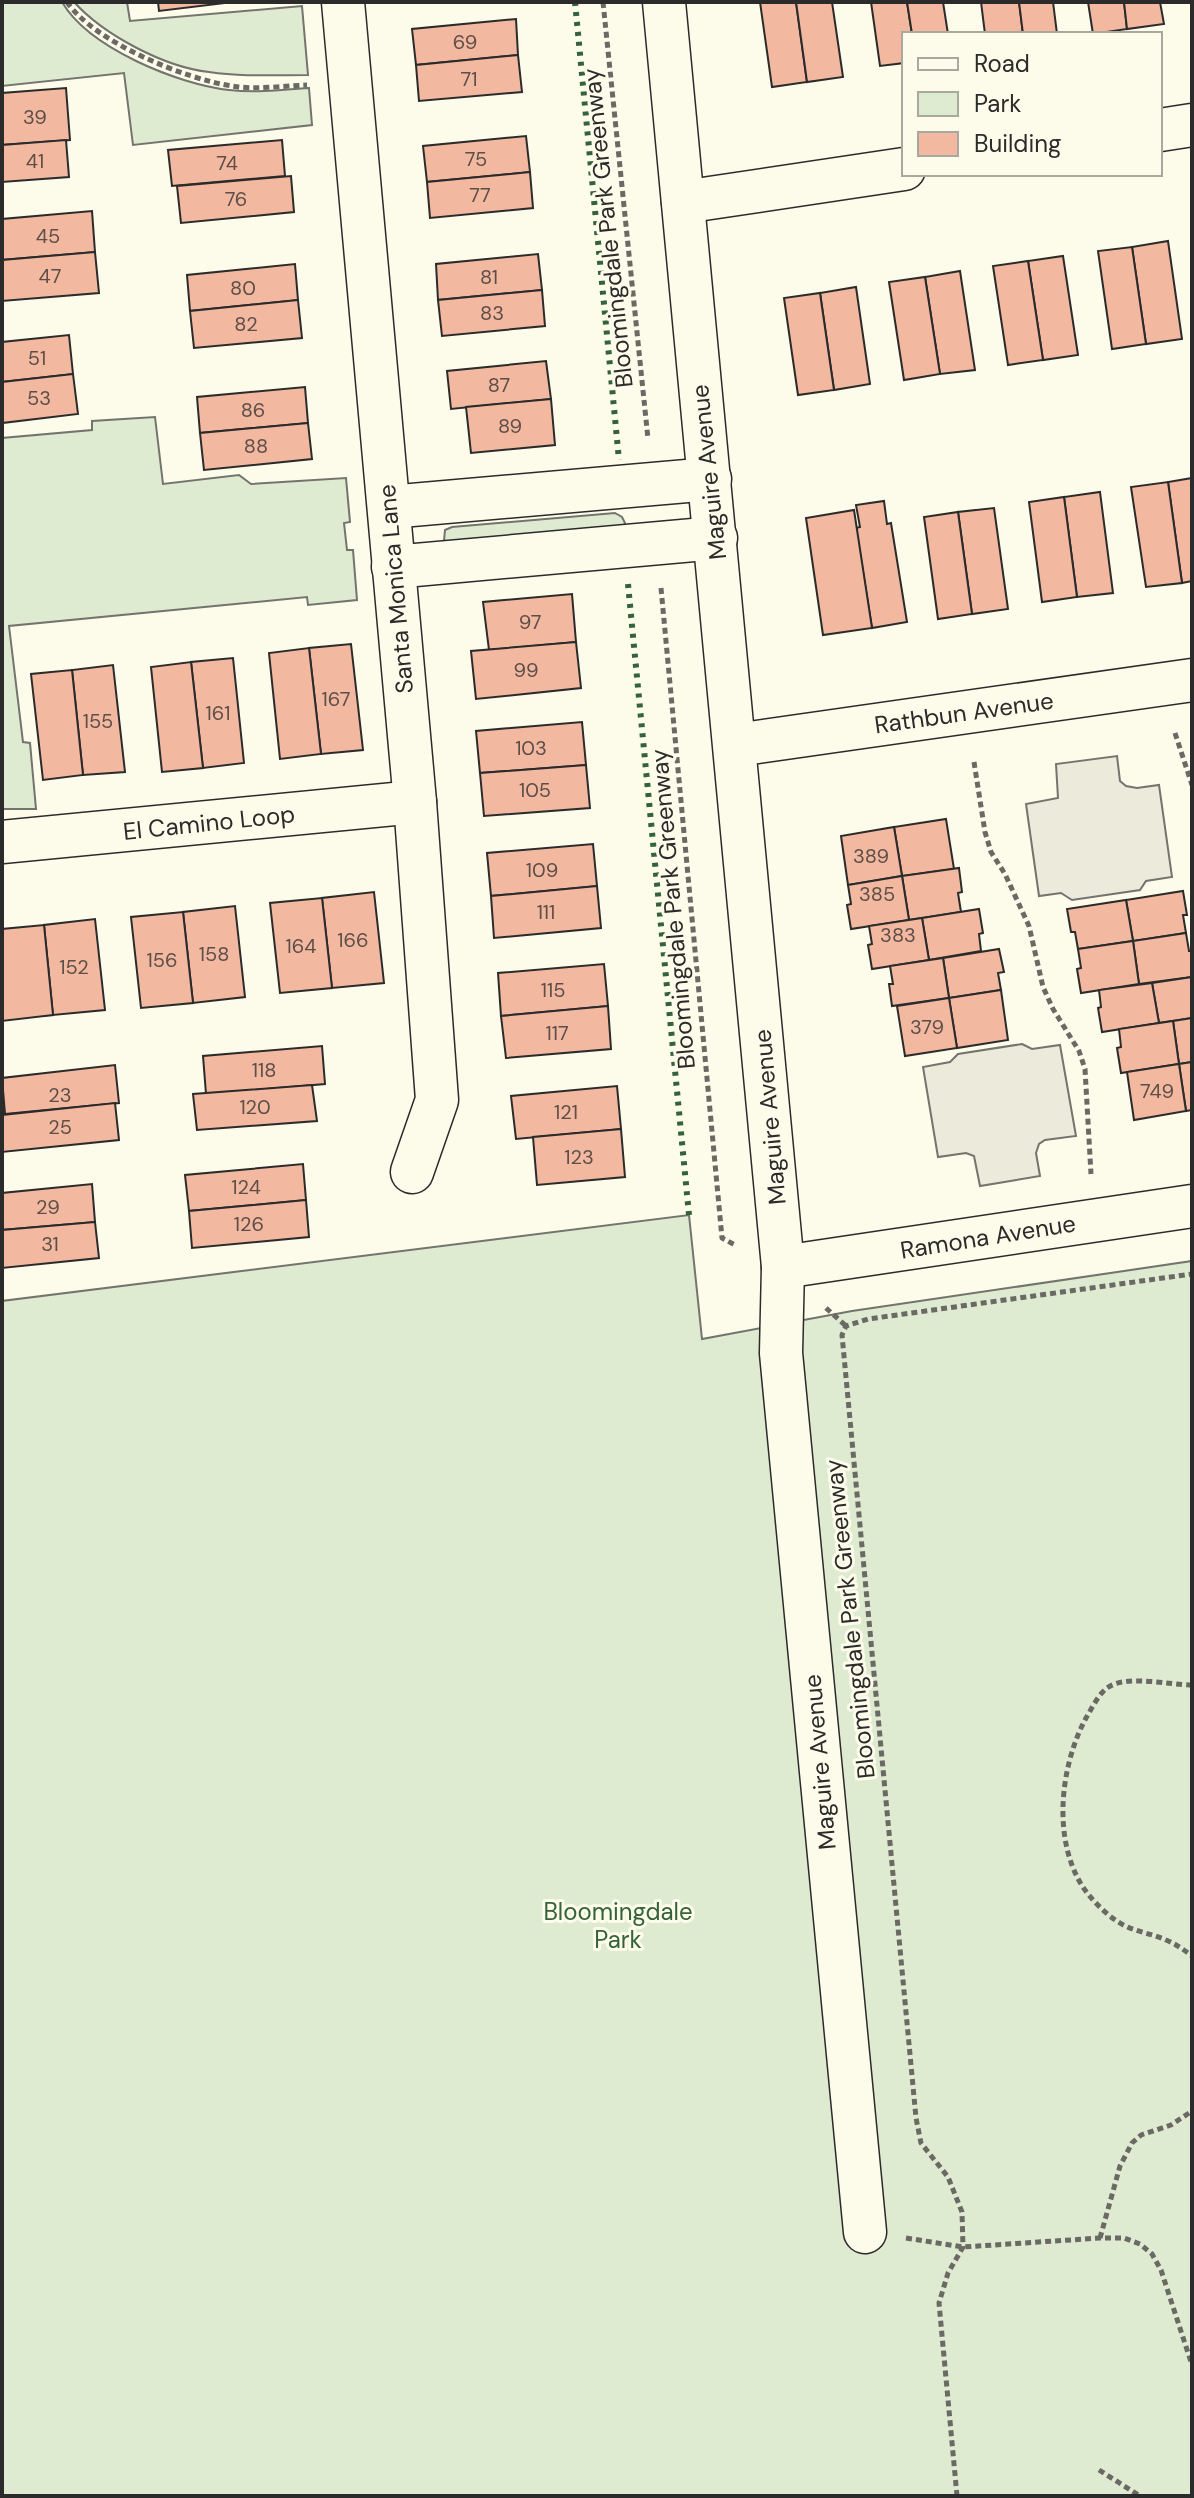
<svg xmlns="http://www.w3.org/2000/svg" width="1194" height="2498" viewBox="0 0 1194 2498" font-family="'DM Sans',sans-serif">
<rect width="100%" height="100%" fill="#fdfbea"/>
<!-- green -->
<g fill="#deebd1" stroke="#74746e" stroke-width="2">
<path d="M2,2H62C89,48 177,84 229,90C256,93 283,90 309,88L312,125L133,145L124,73L2,86Z"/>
<path d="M74,2H127L130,21L302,6L308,75C275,75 242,77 209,72C164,67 104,35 74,2Z"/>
<path d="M155,417L163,484L239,475L251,484L346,478L350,522L344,523L347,550H353L357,600L308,605L307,597L9,626L23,742L30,743L36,809H2V438L92,430V421Z"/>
<path d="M615,513L622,517L625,523L622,530L445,544L444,541L445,530L452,527Z"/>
<path d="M689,1215L702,1339L852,1311L1192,1261V2496H2V1301Z"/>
</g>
<!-- parking -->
<g fill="#eceadb" stroke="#74746e" stroke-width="2">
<path d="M1117,756L1120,781L1126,786L1137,788L1159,785L1172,877L1146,881L1140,890L1072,900L1061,893L1039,896L1026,804L1058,798L1056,764Z"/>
<path d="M1022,1044L1032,1049L1060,1045L1076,1136L1045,1140L1039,1144L1036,1153L1040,1176L980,1186L974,1156L966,1153L938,1157L923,1067L950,1062L958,1054Z"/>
</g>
<!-- building -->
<g fill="#f2b8a0" stroke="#2b2b2b" stroke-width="2">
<path d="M158,2H233L159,11Z"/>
<path d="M760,2H796L807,82L772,87Z"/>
<path d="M796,2H832L843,77L807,82Z"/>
<path d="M871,2H907L912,34H904V63L880,66Z"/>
<path d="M907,2H943L948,34H912Z"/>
<path d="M981,2H1019L1023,34H985Z"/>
<path d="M1019,2H1053L1057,34H1023Z"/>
<path d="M1088,2H1124L1127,29L1093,34Z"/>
<path d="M1124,2H1160L1164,24L1127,29Z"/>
<path d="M516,19L518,55L416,65L412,29Z"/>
<path d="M518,55L522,92L419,101L416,65Z"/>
<path d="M66,88L70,140L2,145V93Z"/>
<path d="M526,136L530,172L427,182L423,146Z"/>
<path d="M66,140L69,177L2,182V145Z"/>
<path d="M282,140L285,176L172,186L168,150Z"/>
<path d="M530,172L533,208L430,218L427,182Z"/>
<path d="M291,176L294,212L181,223L177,186Z"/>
<path d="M92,211L95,252L2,260V219Z"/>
<path d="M1168,241L1182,339L1146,344L1132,247Z"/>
<path d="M1132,247L1146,344L1112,349L1098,251Z"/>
<path d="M95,252L99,293L2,301V260Z"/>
<path d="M538,254L542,290L438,300L436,264Z"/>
<path d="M1063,256L1078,355L1043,360L1028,261Z"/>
<path d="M1028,261L1043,360L1008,365L993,266Z"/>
<path d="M295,264L298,300L190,311L187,275Z"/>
<path d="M960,271L975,370L940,374L925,277Z"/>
<path d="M925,277L940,374L904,380L889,282Z"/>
<path d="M856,287L870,384L834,390L820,293Z"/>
<path d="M542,290L545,326L442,336L438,300Z"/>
<path d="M820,293L834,390L798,395L784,298Z"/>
<path d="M298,300L302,338L194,348L190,311Z"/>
<path d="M69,335L73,374L2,382V342Z"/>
<path d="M546,361L551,399L451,409L447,371Z"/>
<path d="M73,374L78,414L2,423V382Z"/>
<path d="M305,387L308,423L200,433L197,397Z"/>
<path d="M551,399L555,445L471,453L466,407Z"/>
<path d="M308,423L312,459L204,470L200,433Z"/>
<path d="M1192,478V581L1182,583L1168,482Z"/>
<path d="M1168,482L1182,583L1146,587L1131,487Z"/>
<path d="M1100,492L1113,593L1077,597L1064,497Z"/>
<path d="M1064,497L1077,597L1042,602L1029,502Z"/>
<path d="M884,501L887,524L891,523L907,622L872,628L856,528L860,527L856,505Z"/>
<path d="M994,508L1008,609L972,614L958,512Z"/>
<path d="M854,510L872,628L823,635L806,518Z"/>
<path d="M958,512L972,614L938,619L924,517Z"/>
<path d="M572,594L576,642L489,650L483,602Z"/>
<path d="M576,642L581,688L476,699L471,651Z"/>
<path d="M351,644L363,750L321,754L309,648Z"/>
<path d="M309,648L321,754L280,759L269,653Z"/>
<path d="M233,658L244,763L203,768L191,662Z"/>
<path d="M191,662L203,768L162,772L151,667Z"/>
<path d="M113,665L125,772L83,775L72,670Z"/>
<path d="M72,670L83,775L43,780L31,674Z"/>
<path d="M582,722L586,765L480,773L476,731Z"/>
<path d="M586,765L590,808L484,816L480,773Z"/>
<path d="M946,819L954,869L902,876L894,827Z"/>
<path d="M894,827L902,876L848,885L841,836Z"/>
<path d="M593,844L597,886L491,896L487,853Z"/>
<path d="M959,868L962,892L958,893L961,912L909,920L902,876Z"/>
<path d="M902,876L909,920L851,929L847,905L851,904L848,885Z"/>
<path d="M597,886L601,928L494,938L491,896Z"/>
<path d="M1183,891L1187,915H1183L1186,933L1133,941L1126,900Z"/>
<path d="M374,892L384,983L332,988L322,898Z"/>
<path d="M322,898L332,988L280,993L270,903Z"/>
<path d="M1126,900L1133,941L1078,949L1075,932H1071L1067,909Z"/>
<path d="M235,906L245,997L193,1003L183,912Z"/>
<path d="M979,909L983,933L979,934L981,951L929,960L922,918Z"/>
<path d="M183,912L193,1003L141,1008L131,917Z"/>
<path d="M922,918L929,960L872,969L868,945L872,944L869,926Z"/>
<path d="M95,919L105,1010L53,1015L44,925Z"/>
<path d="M44,925L53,1015L2,1021V929Z"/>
<path d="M1186,933L1189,951H1192V977L1139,984L1133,941Z"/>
<path d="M1133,941L1139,984L1081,993L1077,969L1081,968L1078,949Z"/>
<path d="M999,949L1004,972L998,973L1001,990L949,998L943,958Z"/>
<path d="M943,958L949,998L892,1006L889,984H893L890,966Z"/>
<path d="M604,964L608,1006L501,1016L498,973Z"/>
<path d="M1192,977V1018L1159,1023L1152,983Z"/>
<path d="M1152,983L1159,1023L1102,1032L1098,1008L1101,1007L1099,990Z"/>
<path d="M1001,990L1008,1040L957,1048L949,998Z"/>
<path d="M949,998L957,1048L905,1056L897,1006Z"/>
<path d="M608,1006L611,1049L506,1058L501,1016Z"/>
<path d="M1192,1018V1062L1179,1064L1173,1021Z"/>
<path d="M1173,1021L1179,1064L1121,1073L1117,1048L1121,1047L1119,1029Z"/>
<path d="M322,1046L325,1084L206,1094L203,1056Z"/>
<path d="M1192,1062V1110L1186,1111L1179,1064Z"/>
<path d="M1179,1064L1186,1111L1134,1120L1127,1072Z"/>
<path d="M115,1065L119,1103L5,1114L2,1078Z"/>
<path d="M312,1085L317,1121L197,1130L193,1094Z"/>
<path d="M617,1086L621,1129L516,1139L511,1096Z"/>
<path d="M115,1103L119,1140L2,1152V1115Z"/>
<path d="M621,1129L625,1177L537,1185L533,1137Z"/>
<path d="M303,1164L306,1200L189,1211L185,1175Z"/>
<path d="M92,1184L95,1222L2,1230V1193Z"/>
<path d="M306,1200L309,1237L192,1248L189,1211Z"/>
<path d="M95,1222L99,1258L2,1268V1230Z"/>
</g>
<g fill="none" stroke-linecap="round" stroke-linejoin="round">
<!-- minor casing -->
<g stroke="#2b2b2b" stroke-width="45">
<g id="minor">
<path d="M343,2L415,802L437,1100L412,1172"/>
<path d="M664,2L783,1267L781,1353L865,2232"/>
<path d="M1160,130L1192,125"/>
<path d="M683,202L904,169"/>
<path d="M389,507L710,479"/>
<path d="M393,567L716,538"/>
<path d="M736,745L1192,680"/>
<path d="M2,842L415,802"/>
<path d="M783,1267L1192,1206"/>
</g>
</g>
<!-- path -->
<g stroke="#6a6964" stroke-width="5" stroke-dasharray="6 4" stroke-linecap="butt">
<path d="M67,2C94,42 185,79 232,86C255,90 282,86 307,85"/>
<path d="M603,2L648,439"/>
<path d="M661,588L722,1238L737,1246"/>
<path d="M1175,733L1192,785"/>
<path d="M974,762L985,832L991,852L1005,874L1029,926L1043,987L1053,1009L1079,1051L1085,1069L1091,1174"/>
<path d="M826,1308L846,1326"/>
<path d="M1192,1685C1169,1685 1126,1674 1107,1688C1098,1695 1092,1708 1086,1718C1059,1768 1051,1847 1088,1894C1097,1905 1108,1916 1120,1923C1134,1932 1151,1933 1166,1940C1176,1944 1184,1950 1192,1956"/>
<path d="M906,2238L963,2247L1100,2238H1124L1140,2244L1152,2254L1161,2270L1192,2365"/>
<path d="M1100,2238L1120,2166L1132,2143L1141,2135L1171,2125L1192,2111"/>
<path d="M1099,2470L1140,2496"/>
<path d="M957,2496L939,2303L948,2273L963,2247L962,2212L948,2177L921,2143L916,2118L842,1335L846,1326L868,1319L1192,1274"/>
</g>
<!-- minor -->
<use href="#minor" stroke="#fdfbea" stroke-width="42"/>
<!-- hedge -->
<g stroke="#34623c" stroke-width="6" stroke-dasharray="4 6" stroke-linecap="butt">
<path d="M575,2L619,460"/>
<path d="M628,584L689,1215"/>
</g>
</g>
<g text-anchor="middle" stroke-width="6" stroke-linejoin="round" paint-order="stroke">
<!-- number labels -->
<g font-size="20" fill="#5d4e48">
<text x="465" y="49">69</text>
<text x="469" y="86">71</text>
<text x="35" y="124">39</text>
<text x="476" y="166">75</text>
<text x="35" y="168">41</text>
<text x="227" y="170">74</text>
<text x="480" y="202">77</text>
<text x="236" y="206">76</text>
<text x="48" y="243">45</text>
<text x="50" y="283">47</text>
<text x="489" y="284">81</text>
<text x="243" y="295">80</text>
<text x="492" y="320">83</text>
<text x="246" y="331">82</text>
<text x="37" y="365">51</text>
<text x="499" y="392">87</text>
<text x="39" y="405">53</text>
<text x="253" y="417">86</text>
<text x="510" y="433">89</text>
<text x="256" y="453">88</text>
<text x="530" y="629">97</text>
<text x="526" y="677">99</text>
<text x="336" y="706">167</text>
<text x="218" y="720">161</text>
<text x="98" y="728">155</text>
<text x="531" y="755">103</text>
<text x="535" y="797">105</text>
<text x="871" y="863">389</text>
<text x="542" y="877">109</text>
<text x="877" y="901">385</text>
<text x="546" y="919">111</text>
<text x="898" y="942">383</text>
<text x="353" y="947">166</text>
<text x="301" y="953">164</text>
<text x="214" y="961">158</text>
<text x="162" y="967">156</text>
<text x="74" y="974">152</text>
<text x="553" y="997">115</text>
<text x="927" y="1034">379</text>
<text x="557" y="1040">117</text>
<text x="264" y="1077">118</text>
<text x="1157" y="1098">749</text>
<text x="60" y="1102">23</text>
<text x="255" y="1114">120</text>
<text x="566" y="1119">121</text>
<text x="60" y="1134">25</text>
<text x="579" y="1164">123</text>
<text x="246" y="1194">124</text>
<text x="48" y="1214">29</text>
<text x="249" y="1231">126</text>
<text x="50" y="1251">31</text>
</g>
<!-- street labels -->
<g font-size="24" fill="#2b2b2b" stroke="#fdfbea">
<text transform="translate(608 228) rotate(-96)" y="8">Bloomingdale Park Greenway</text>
<text transform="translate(709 472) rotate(-96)" y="8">Maguire Avenue</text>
<text transform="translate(396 589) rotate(-95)" y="8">Santa Monica Lane</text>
<text transform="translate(964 713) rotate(-8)" y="8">Rathbun Avenue</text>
<text transform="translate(209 823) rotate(-6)" y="8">El Camino Loop</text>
<text transform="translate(673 909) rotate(-95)" y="8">Bloomingdale Park Greenway</text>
<text transform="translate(770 1117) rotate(-95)" y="8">Maguire Avenue</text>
<text transform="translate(988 1237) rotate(-9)" y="8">Ramona Avenue</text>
<text transform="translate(850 1619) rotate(-96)" y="8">Bloomingdale Park Greenway</text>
<text transform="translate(820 1762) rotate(-95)" y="8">Maguire Avenue</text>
</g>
<!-- park labels -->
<g font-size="24" fill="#34623c" stroke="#fdfbea">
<text x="618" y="1920">Bloomingdale<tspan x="618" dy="28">Park</tspan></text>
</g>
</g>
<!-- border -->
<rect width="1194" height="2498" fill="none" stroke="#2b2b2b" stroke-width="8"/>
<!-- legend -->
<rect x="902" y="32" width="260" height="144" fill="#fdfbea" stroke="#a9a89e" stroke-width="2"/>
<rect x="918" y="58" width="40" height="12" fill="#fdfbea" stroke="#a9a89e" stroke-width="2"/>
<text x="974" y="72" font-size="24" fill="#2b2b2b">Road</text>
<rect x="918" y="92" width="40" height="24" fill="#deebd1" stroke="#a9a89e" stroke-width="2"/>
<text x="974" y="112" font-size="24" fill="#2b2b2b">Park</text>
<rect x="918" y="132" width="40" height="24" fill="#f2b8a0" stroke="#a9a89e" stroke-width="2"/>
<text x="974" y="152" font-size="24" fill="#2b2b2b">Building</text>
</svg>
